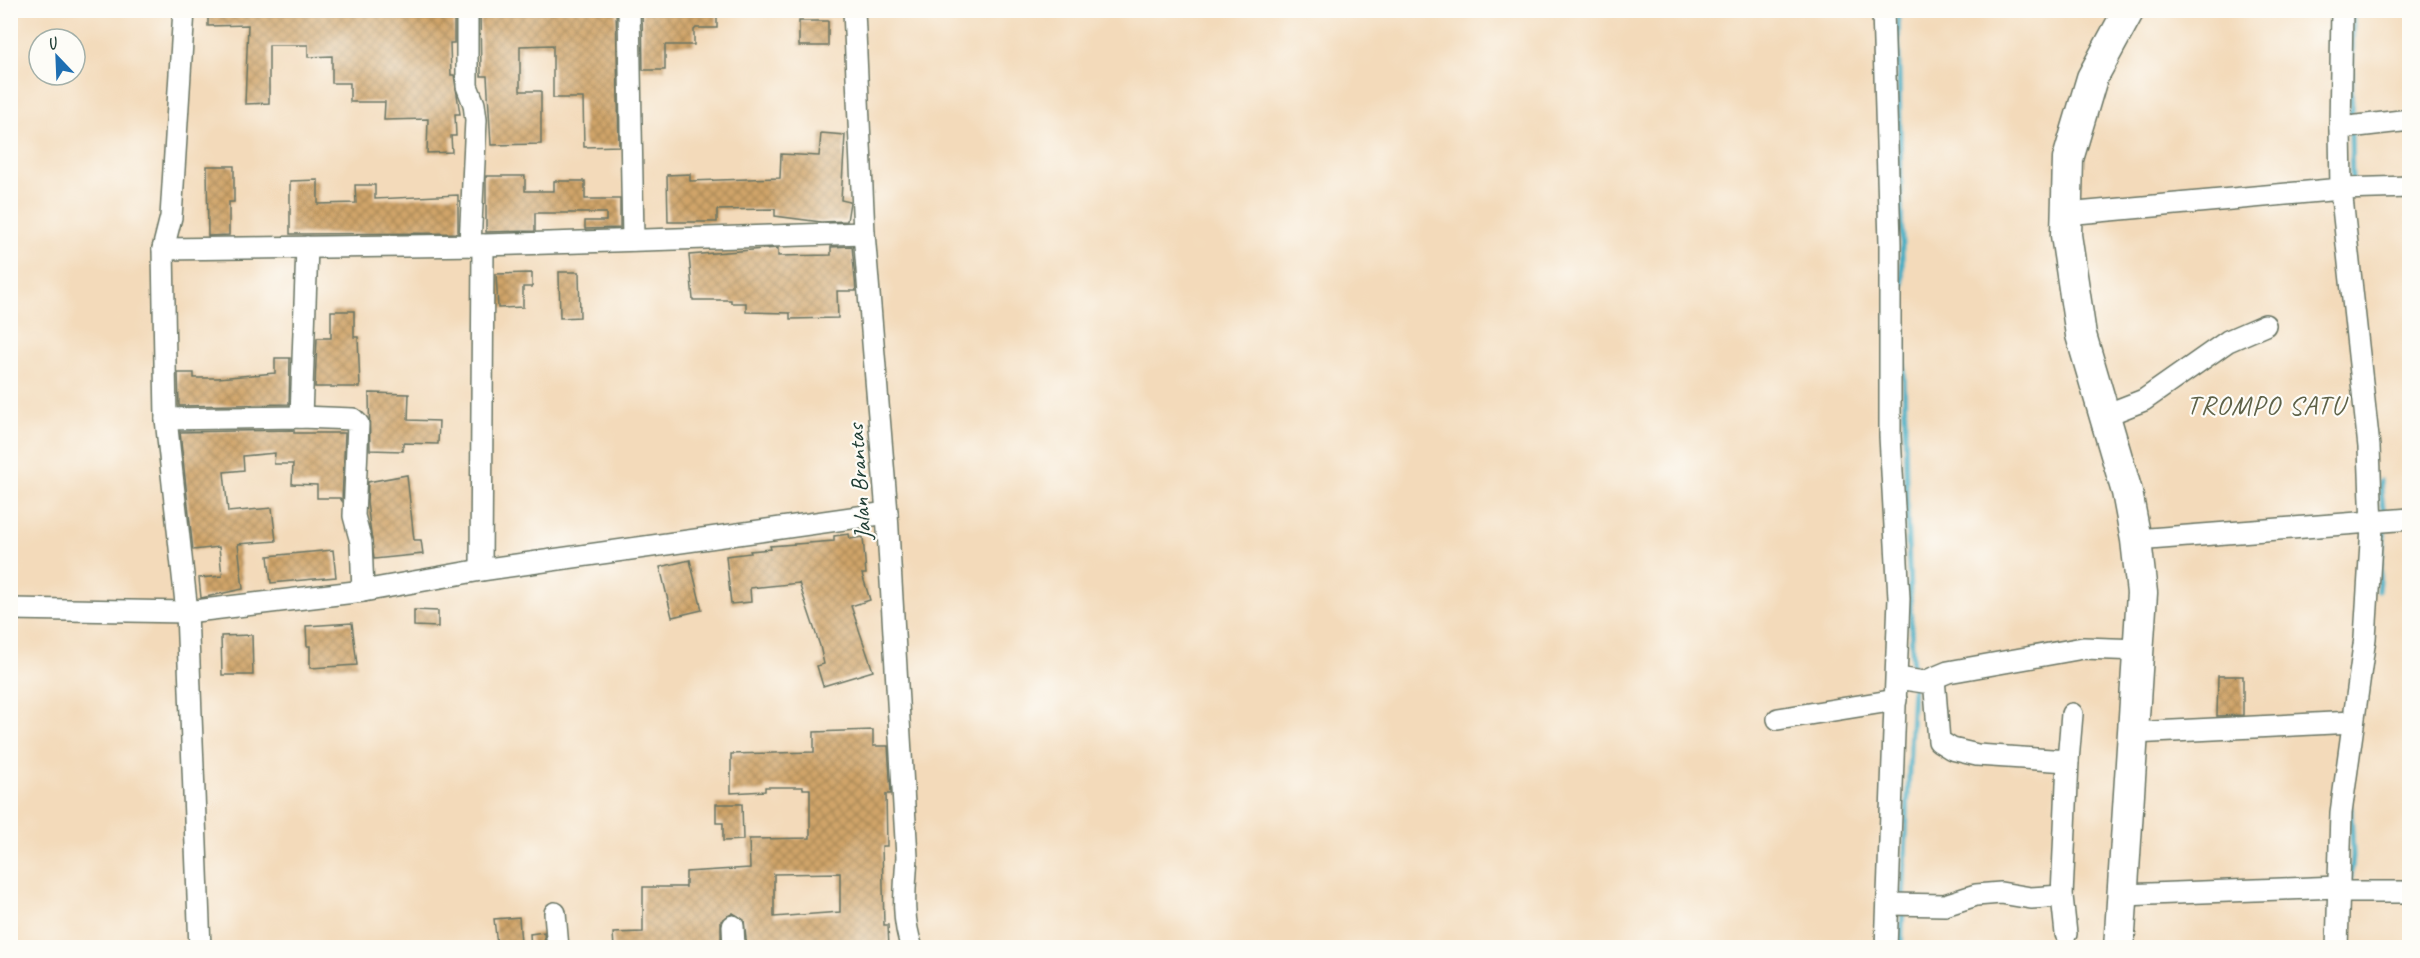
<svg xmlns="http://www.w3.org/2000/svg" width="2420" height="958" viewBox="0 0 2420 958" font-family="Caveat,sans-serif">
<defs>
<pattern id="building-cross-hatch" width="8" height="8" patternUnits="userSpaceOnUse" patternTransform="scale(1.5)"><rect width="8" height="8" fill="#d0a469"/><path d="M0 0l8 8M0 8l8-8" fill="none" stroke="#a88757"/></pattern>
</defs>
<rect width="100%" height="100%" fill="#fdfcf7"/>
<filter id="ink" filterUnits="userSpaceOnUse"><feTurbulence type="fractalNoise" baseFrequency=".0167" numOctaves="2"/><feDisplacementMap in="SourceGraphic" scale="12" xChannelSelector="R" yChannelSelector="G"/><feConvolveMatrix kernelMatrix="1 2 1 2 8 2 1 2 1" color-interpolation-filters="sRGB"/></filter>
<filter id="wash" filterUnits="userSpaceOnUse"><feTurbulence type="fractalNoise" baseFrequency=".008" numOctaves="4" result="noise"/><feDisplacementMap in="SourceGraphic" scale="24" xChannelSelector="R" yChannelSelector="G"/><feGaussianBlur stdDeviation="1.35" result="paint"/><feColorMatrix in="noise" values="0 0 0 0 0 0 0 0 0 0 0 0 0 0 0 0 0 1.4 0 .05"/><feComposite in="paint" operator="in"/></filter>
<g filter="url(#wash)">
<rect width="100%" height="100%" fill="#f3daba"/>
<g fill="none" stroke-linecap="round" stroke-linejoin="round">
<!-- stream -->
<g stroke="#43acc2" stroke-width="5">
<path d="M1898,10L1906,483L1913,676"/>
<path d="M2351,122L2353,10"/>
<path d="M2351,131L2352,185"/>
<path d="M2380,481L2384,516"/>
<path d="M2378,591L2385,526"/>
<path d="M2350,886L2353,856L2351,808"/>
<path d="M1903,901L1913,685"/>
<path d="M2348,913V948"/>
<path d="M1901,948L1903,910"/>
</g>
</g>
<g id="blocks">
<!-- building -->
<g fill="url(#building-cross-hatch)" fill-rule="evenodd">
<path d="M208,10H440V20H454V43H450L451,75H454L460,114H455L456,136H451L452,152L427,153L428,119L384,120L385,102H350V83H332V56L308,57V45H269V103L245,104L248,25L208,26Z"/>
<path d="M480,10H616L619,146L584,147L583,98H553V45L520,46V91H541V144L491,145L487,76H481Z"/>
<path d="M642,10H717V28H696L694,30V45H665V70H643Z"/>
<rect x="799" y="21" width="29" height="25"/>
<path d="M821,133L845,135L841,200L850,202L847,221L821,222L775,216V209L717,210V222H668L667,175L690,174V181L780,178L781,154L819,156Z"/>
<path d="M207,166H234V202H229V235L208,236Z"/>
<path d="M486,176H525V191H554V181H585V199H620V228L585,229V221H606V213H535V231L486,232Z"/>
<path d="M318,180V204L356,203L355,185H375V199L458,195V233L290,234V181Z"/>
<path d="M852,246L856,291H837L838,318L790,319V313L746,312V303H731V300H693L689,255L778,248V256L831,255V247Z"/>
<path d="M559,272H579L580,317L560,318Z"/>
<path d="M532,273V287H523V307L498,308L496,274Z"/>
<path d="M331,311H354V337H358L360,387H315L317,338H331Z"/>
<path d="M275,358H290L289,404L179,406L178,373H194V378H218L275,373Z"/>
<path d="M369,393L409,394L408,420L439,421L438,444L403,443V451L370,450Z"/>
<path d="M294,430V433H345L342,501L340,498H317V485L292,484L293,464H274L275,453L243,456L244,470L224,472L228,512L272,508L276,541L238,544L243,589L201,598L199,578L222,576L219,547L193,550L180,432Z"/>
<path d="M407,475L414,540H421L423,554L374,559L367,502L368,482Z"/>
<path d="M849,534L850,539L863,537L866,574H862L870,600L851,606L873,671L823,686L817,666L824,664L820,646L799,583L750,588L751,602L731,604L726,556L751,553L750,551L771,549L770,546L834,541V536Z"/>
<path d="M333,550L336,577L271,583L268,556Z"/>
<path d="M690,560L702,610L672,617L660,567Z"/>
<path d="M414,610L438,611V627L414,626Z"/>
<path d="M352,623L357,665L310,668V646H307L306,626Z"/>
<path d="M252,635L253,675H222L221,636Z"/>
<path d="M2218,676H2243V715L2217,716Z"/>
<path d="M873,730V746H888L891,794H886L887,846H882L884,925H888L889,948L747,947L744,920L733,913L721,921V947L614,948L613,933L643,932V887H686V872L750,868L749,839L810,838V789H803V787H765V791L731,793V754L814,752V732ZM840,873V912L774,917V874Z"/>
<path d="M716,804H742L743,840L723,841V823H716Z"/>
<path d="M519,917L521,943L497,945L494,919Z"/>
<path d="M544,932L545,948H531L530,934Z"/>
</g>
</g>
</g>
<g filter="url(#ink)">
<use href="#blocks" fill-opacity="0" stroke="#697463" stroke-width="1.5"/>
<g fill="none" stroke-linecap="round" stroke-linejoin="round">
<!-- street casing -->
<g stroke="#697463" stroke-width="24">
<g id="street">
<path d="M184,10L171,217L163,249L166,419L187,612L200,948"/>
<path d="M467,10V86L474,104L476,120L470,245"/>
<path d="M629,10L633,240"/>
<path d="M854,10L864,233L887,513L907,857C905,889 901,917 912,948"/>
<path d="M1883,10L1890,243V436L1899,598L1886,948"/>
<path d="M2340,128L2342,10"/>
<path d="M2066,214L2341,189L2340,128L2410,120"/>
<path d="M163,249L483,245L864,233"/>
<path d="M2103,416L2144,400L2228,341L2265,325"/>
<path d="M301,417L307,247"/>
<path d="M166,419L301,417L353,419L358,424L354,516L361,542L363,591"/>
<path d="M2136,540L2410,519"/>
<path d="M481,570L483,245"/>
<path d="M10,609L187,612L363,591L481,570L887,513"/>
<path d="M1897,678L1924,682L1948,672L2083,648L2140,650"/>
<path d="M1934,678L1939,741L1952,749L1977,755L2068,761L2072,714"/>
<path d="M1778,719L1896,700"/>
<path d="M2133,733L2353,722"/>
<path d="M2338,892H2410"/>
<path d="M2123,895L2338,887"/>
<path d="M2062,896L2068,761"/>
<path d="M1889,904L1945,905L1976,895L2001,893L2031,898L2062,896L2066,934"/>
<path d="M555,913L558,948"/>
<path d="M733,926L734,948"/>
<path d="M2337,948L2341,813L2365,638L2372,527L2369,447L2341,189L2410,187"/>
</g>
</g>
<!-- secondary casing -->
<g stroke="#697463" stroke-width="33">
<path id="secondary" d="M2119,948L2142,593L2136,540L2127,492L2081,335L2066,235L2068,159L2092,78L2129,10"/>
</g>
<!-- street -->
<use href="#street" stroke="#fff" stroke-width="21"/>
<!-- secondary -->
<use href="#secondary" stroke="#fff" stroke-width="30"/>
</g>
</g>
<g text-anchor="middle" stroke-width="4.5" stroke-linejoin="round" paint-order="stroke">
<!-- street labels -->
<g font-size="24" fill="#1f3d34" stroke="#fdfcf7">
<text transform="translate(859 482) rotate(-94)" y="8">Jalan Brantas</text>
</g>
<!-- quarter labels -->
<g font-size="27" letter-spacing="1.5" fill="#5d6147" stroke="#fdfcf7">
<text x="2266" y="414">TROMPO SATU</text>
</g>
</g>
<!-- margin -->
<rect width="2420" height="958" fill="none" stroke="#fdfcf7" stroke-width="36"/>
<!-- north arrow -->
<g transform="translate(57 57) rotate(337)"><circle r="28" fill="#fdfcf7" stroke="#a4b0a9" stroke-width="1.5"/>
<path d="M0-4.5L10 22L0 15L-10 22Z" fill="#1f6fb2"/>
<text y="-9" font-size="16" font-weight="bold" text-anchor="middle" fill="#1f3d34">U</text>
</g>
</svg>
